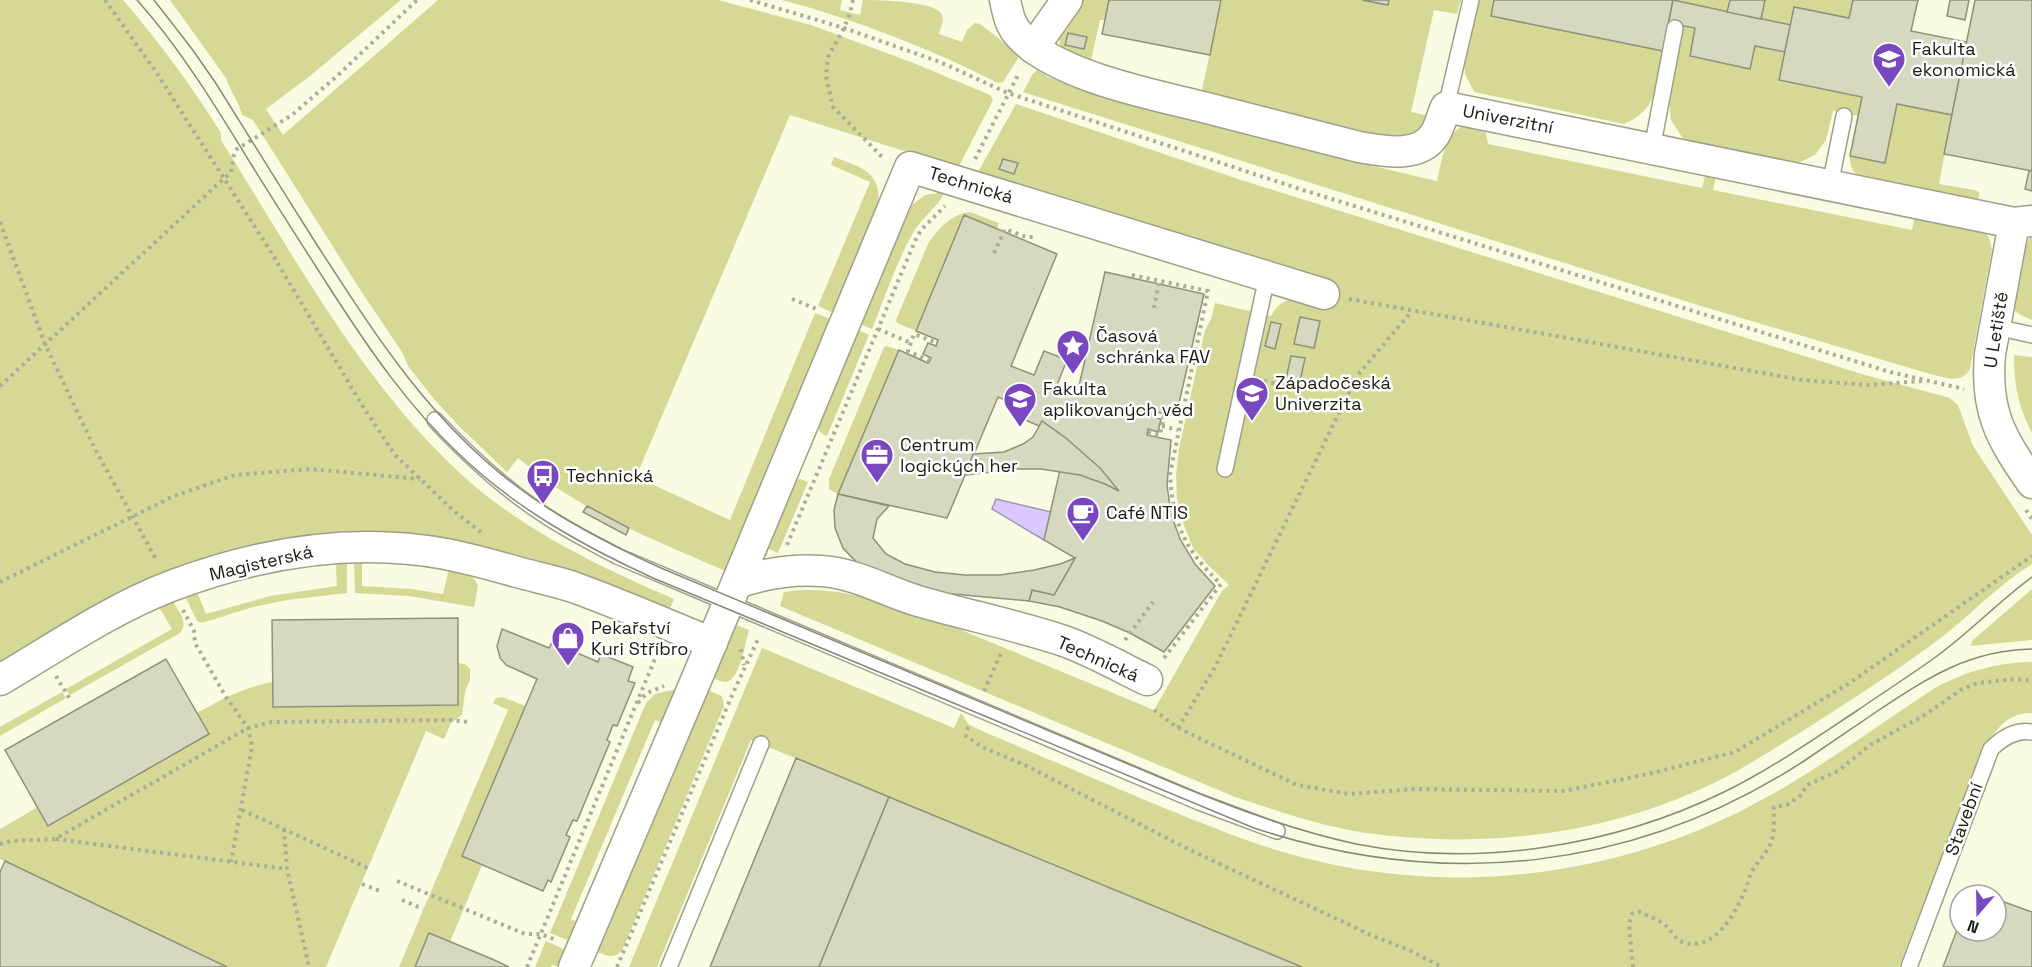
<svg xmlns="http://www.w3.org/2000/svg" width="2032" height="967" viewBox="0 0 2032 967" font-family="'Space Grotesk',sans-serif">
<rect width="100%" height="100%" fill="#f9fbe2"/>
<!-- green -->
<g fill="#d6d995">
<path d="M0,0H123C159,42 192,86 221,133V140C294,256 361,382 462,475C522,530 600,567 674,599L669,611L342,535L0,668Z"/>
<path d="M170,0H401L310,76L266,109L283,135L438,0H718L811,25L916,64L990,95L993,100L958,168L790,115L636,477L730,520L815,313L833,320L728,572C674,549 620,527 570,496C551,485 535,471 518,458L507,472L460,427L434,399L408,366L402,352L361,291L253,120L242,115C239,101 230,91 226,78Z"/>
<path d="M782,0H842L840,10L860,15L863,0C878,0 937,1 942,15C945,21 940,28 939,34L962,42L967,30L975,23L980,24L1020,55L1003,82L998,83C929,48 857,20 782,0Z"/>
<path d="M1082,0H1109L1105,20H1100L1090,64L1061,48L1058,35Z"/>
<path d="M1221,0H1362L1388,5L1389,0H1461L1457,14L1434,10L1411,112L1434,117L1431,124L1401,143L1201,95Z"/>
<path d="M1478,0H1494L1491,16L1663,51C1656,84 1659,109 1624,124L1474,92L1465,74L1464,59Z"/>
<path d="M1673,0H1730L1727,12Z"/>
<path d="M1765,0H1853L1849,18L1794,7L1791,25L1761,19Z"/>
<path d="M1682,25L1695,28L1691,57L1750,69L1755,46L1785,52L1862,97L1859,116L1833,111L1826,140L1815,155L1798,163L1780,162L1698,146L1682,137L1671,120L1669,102Z"/>
<path d="M1037,70L1048,77L1069,85C1191,120 1313,153 1437,181C1443,158 1443,137 1466,123L1480,125L1486,133L1488,144L1702,188L1707,168L1717,170L1713,190L1912,230L1916,211L1983,229L1989,238L1992,249L1970,369C1961,385 1945,377 1930,374L1701,306L1023,92L1032,75Z"/>
<path d="M1016,104L1241,180L1865,375L1950,398L1958,405L1973,446L2032,535V564C1995,587 1965,621 1930,646C1887,677 1842,706 1798,734C1773,749 1749,765 1724,778C1614,834 1488,850 1366,833C1321,826 1278,811 1235,797L780,606L784,592C825,585 868,597 908,608L1154,710L1222,591L1229,585L1208,565L1193,548L1183,523L1177,499L1176,475L1179,449L1205,330L1211,319L1215,303L1271,316C1277,305 1283,300 1296,299L977,174Z"/>
<path d="M1897,104L1952,115L1939,184L1974,190L1979,192V197L1976,201L1865,180C1855,174 1849,168 1850,156Z"/>
<path d="M834,157C863,168 883,172 878,209L835,314L818,306L870,182L831,165Z"/>
<path d="M945,192C937,208 922,217 913,233C896,263 885,297 872,329L860,324L912,205L925,195Z"/>
<path d="M970,212L999,223L997,229L964,215L916,331L897,323L896,320L928,244C938,229 951,214 970,212Z"/>
<path d="M2032,235V320L2022,316L2015,311V304L2026,243Z"/>
<path d="M858,330L869,335L827,436L820,432L817,426Z"/>
<path d="M887,346L899,350L838,494L829,489V479L884,347Z"/>
<path d="M2014,355L2032,357V433C2018,406 2014,385 2014,355Z"/>
<path d="M800,479L808,482L778,553L767,548L795,481Z"/>
<path d="M354,561H362V586L412,589L443,594L449,569C461,572 474,573 478,586L474,607L409,596L355,593Z"/>
<path d="M338,562H347V593L287,600L253,607L202,623L197,621L185,596L197,592L206,614L270,596L337,586L336,566Z"/>
<path d="M2032,589V640L1971,646L1972,641Z"/>
<path d="M173,602C179,611 189,623 180,633L70,695L66,689L172,629L159,607Z"/>
<path d="M734,624L749,630C745,643 740,680 726,682C721,682 716,679 712,678Z"/>
<path d="M762,648L954,728L961,713L968,724L978,729C1040,756 1102,782 1164,808C1209,826 1254,845 1301,857C1440,894 1591,880 1722,820C1799,785 1867,732 1938,686C1968,671 1998,662 2032,662V713C2006,712 1992,734 1981,754L1899,967H1302L751,740L657,967H629Z"/>
<path d="M458,663L465,664L470,669V680L465,692L462,715L451,723L444,739L426,731L326,967H227L0,859V829L38,807L49,826L209,734L197,713C222,699 244,687 273,682L274,707L458,705Z"/>
<path d="M677,689L663,724L655,720L571,919L580,923L572,942L550,933L646,703L655,694Z"/>
<path d="M708,690L722,696L724,706L622,951C613,959 607,956 597,952Z"/>
<path d="M62,692L66,698L0,736V727Z"/>
<path d="M502,697L525,706L462,856L482,865L450,942L429,933L415,967H399L508,710L493,703L496,698Z"/>
<path d="M546,941L568,951L561,967L552,965L551,967H535Z"/>
</g>
<!-- water -->
<path fill="#d9c9fe" stroke="#a095b7" stroke-width="1.5" d="M996,499L1051,512L1044,540L992,509Z"/>
<!-- building -->
<g fill="#d6d8c0" stroke="#90917b" stroke-width="1.5">
<path d="M1109,0H1221L1210,55L1102,34Z"/>
<path d="M1362,0H1389L1388,5Z"/>
<path d="M1494,0H1673L1663,51L1491,16Z"/>
<path d="M1673,0L1791,25L1785,52L1755,46L1750,69L1690,56L1695,28L1669,23L1668,26Z"/>
<path d="M1730,0H1765L1761,19L1727,12Z"/>
<path d="M1853,0H1918L1911,31L1967,42L1952,115L1897,104L1885,163L1850,156L1862,97L1779,80L1794,7L1849,18Z"/>
<path d="M1950,0H1969L1965,20L1947,16Z"/>
<path d="M1975,0H2032V171L1944,154Z"/>
<path d="M1068,33L1087,37L1084,49L1065,45Z"/>
<path d="M1003,159L1018,163L1014,174L999,169Z"/>
<path d="M2029,171H2032V191L2025,189Z"/>
<path d="M964,215L1057,254L1011,366L1034,375L1044,351L1067,360L1057,385L1078,390L1105,272L1204,294L1176,416L1152,411L1151,417L1161,419L1158,432L1148,429L1147,435L1171,440L1167,485L1171,514L1180,539L1195,564L1215,586L1164,652L1130,633L1102,621L1060,607L1029,601L1032,590L1054,595L1075,558L1044,540L1067,439L1042,421L1039,426L1016,416L1021,407L998,397L947,518L838,494L899,350L928,363L930,361L931,358L923,354L928,343L936,346L938,340L916,331Z"/>
<path d="M1300,317L1320,321L1314,348L1294,344Z"/>
<path d="M1271,322L1281,324L1275,349L1265,346Z"/>
<path d="M1291,356L1305,358L1300,382L1286,379Z"/>
<path d="M1042,421L1067,439L1100,468L1119,491L1105,484L1080,475L1041,469H1018L965,475L973,454L1004,452L1023,444L1033,437Z"/>
<path d="M838,494L889,506L877,519L873,538L886,554L905,564L935,572L965,575H1000L1034,570L1060,564L1075,558L1054,595L1032,590L1029,601L942,593L864,570L843,548L835,528L834,510Z"/>
<path d="M587,506L629,528L626,535L583,512Z"/>
<path d="M458,618V705L273,707L272,620Z"/>
<path d="M502,629L549,648L552,642L598,662L601,654L633,667L628,681L635,683L617,726L613,725L607,740L610,742L577,821L573,820L566,835L570,837L551,882L548,880L543,891L462,856L537,679L506,665L500,658L497,646Z"/>
<path d="M166,659L209,734L48,826L5,750Z"/>
<path d="M796,758L889,797L819,967H710Z"/>
<path d="M889,797L1302,967H819Z"/>
<path d="M5,861L227,967H0V872Z"/>
<path d="M1996,899L2032,912V967H1943L1960,922V931H1996Z"/>
<path d="M429,933L492,959L509,967H415Z"/>
</g>
<g fill="none" stroke-linecap="round" stroke-linejoin="round">
<!-- lane casing -->
<g stroke="#9fa089" stroke-width="18">
<g id="lane">
<path d="M1446,107L1471,0"/>
<path d="M1652,149L1675,28"/>
<path d="M1830,185L1844,116"/>
<path d="M1996,327L2032,335"/>
<path d="M435,420C467,454 501,486 540,512C564,529 591,542 617,556L1199,802L1277,831"/>
<path d="M1225,469L1267,277"/>
<path d="M669,967L761,744"/>
<path d="M1909,967L1991,749C2002,738 2015,729 2032,732"/>
</g>
</g>
<!-- street casing -->
<g stroke="#9fa089" stroke-width="33">
<g id="street">
<path d="M1005,0C1008,14 1010,26 1021,37C1058,76 1151,94 1203,107C1255,120 1307,134 1359,147C1383,151 1420,159 1435,134C1440,126 1442,115 1446,107L2014,223"/>
<path d="M1033,48L1067,0"/>
<path d="M2032,221L2014,223L1990,354C1985,411 2000,437 2032,483"/>
<path d="M737,583C765,573 792,569 822,571C858,574 885,591 918,601C966,615 1016,625 1064,641C1092,651 1120,667 1147,680"/>
<path d="M0,680C56,647 111,609 171,586C258,553 353,537 446,554C470,559 493,565 517,572C535,577 555,581 573,587C620,604 666,624 712,643"/>
<path d="M574,967L697,678L910,167L1324,294"/>
</g>
</g>
<!-- path -->
<g stroke="#abad99" stroke-width="4" stroke-dasharray="3 4.5" stroke-linecap="butt">
<path d="M105,0L156,72L271,252L362,405L395,455L455,512L481,532"/>
<path d="M750,0L844,28L940,62L1008,93L1303,190L1890,372L1964,389"/>
<path d="M853,0L850,13L844,28L828,57L826,76L833,107L883,158"/>
<path d="M975,159L1019,73"/>
<path d="M0,222L45,344L95,449L157,561"/>
<path d="M994,253L1005,229L1026,237H1035"/>
<path d="M1132,275L1208,291L1170,474C1173,524 1184,549 1221,584L1164,658"/>
<path d="M792,299L819,310"/>
<path d="M1349,299L1802,380L1867,385L1922,381"/>
<path d="M1154,308L1159,281"/>
<path d="M878,329L911,343"/>
<path d="M930,361L908,351L914,334L937,343"/>
<path d="M1264,381L1291,387L1293,381"/>
<path d="M0,386L231,172L234,154L237,149L292,115L337,76L417,0"/>
<path d="M1162,426L1178,430"/>
<path d="M1148,432L1160,435L1164,417L1152,414"/>
<path d="M2026,510L2032,519"/>
<path d="M787,545L915,241L921,230L945,206"/>
<path d="M0,582L174,496L235,475L310,469L420,479"/>
<path d="M183,610L194,631L195,643L226,697L248,728L252,746L231,862"/>
<path d="M1125,640L1153,602"/>
<path d="M741,649L744,665"/>
<path d="M56,676L71,701"/>
<path d="M984,691L1002,651"/>
<path d="M638,703L647,693L664,686"/>
<path d="M1154,710L1178,728L1297,785L1349,794L1415,789L1563,791L1648,774L1735,752L1848,684L2032,556"/>
<path d="M968,727L966,736L982,747L1027,766L1186,848L1373,936L1409,950L1442,967"/>
<path d="M1178,728L1215,667L1357,376L1411,312"/>
<path d="M242,810L368,868"/>
<path d="M284,829L287,869L309,967"/>
<path d="M56,839L287,869"/>
<path d="M0,844L11,841L55,839L248,728L272,722L451,720L468,722"/>
<path d="M397,881L525,934H541L556,940"/>
<path d="M362,884L380,891"/>
<path d="M402,900L423,909"/>
<path d="M527,967L659,649"/>
<path d="M617,967L733,693L759,637"/>
<path d="M1633,967L1629,925L1632,914L1640,912C1648,916 1658,919 1665,925C1673,931 1674,940 1685,943C1715,950 1734,915 1744,893C1747,886 1749,877 1752,871C1759,860 1768,852 1772,840C1775,830 1773,817 1774,807L1787,805L1800,796L1807,785L1838,771L1870,745L1923,716L1961,690L1977,683L2015,679L2032,681"/>
</g>
<!-- lane -->
<use href="#lane" stroke="#fff" stroke-width="15"/>
<!-- street -->
<use href="#street" stroke="#fff" stroke-width="30"/>
<!-- tram -->
<g stroke="#878978" stroke-width="1.5">
<path d="M137,0C181,49 216,107 251,164C277,206 304,248 331,290C369,349 408,406 459,454C515,508 583,546 653,578L1254,828C1444,891 1635,871 1804,761C1829,744 1854,727 1879,710C1929,677 1970,650 2032,649"/>
<path d="M154,0L192,49L215,82C250,138 284,193 319,248C376,336 430,421 515,485C559,519 610,545 661,568L1171,782C1231,807 1292,830 1356,844C1478,868 1613,846 1724,792C1771,769 1814,739 1858,710C1884,692 1911,675 1937,656C1970,632 1999,601 2032,577"/>
</g>
</g>
<!-- icons -->
<defs>
<g id="university-pin" transform="scale(1.725)"><path d="M0 17L-7.5 6A9.5 9.5 0 1 1 7.5 6Z" fill="#7947bf" stroke="#fff"/><path d="M0-5L7-2L0 1L-7-2ZM-4 1L0 2.5L4 1V4Q0 6-4 4Z" fill="#fff"/></g>
<g id="sight-pin" transform="scale(1.725)"><path d="M0 17L-7.5 6A9.5 9.5 0 1 1 7.5 6Z" fill="#7947bf" stroke="#fff"/><path d="M0-6L1.8-2.2L6-1.7L2.9 1.2L3.7 5.4L0 3.3L-3.7 5.4L-2.9 1.2L-6-1.7L-1.8-2.2Z" fill="#fff"/></g>
<g id="office-pin" transform="scale(1.725)"><path d="M0 17L-7.5 6A9.5 9.5 0 1 1 7.5 6Z" fill="#7947bf" stroke="#fff"/><path d="M-6-3h4V-5.5h4V-3h4V5H-6ZM-1-4.5V-3h2v-1.5ZM-6 0V1H6V0Z" fill="#fff"/></g>
<g id="bus-pin" transform="scale(1.725)"><path d="M0 17L-7.5 6A9.5 9.5 0 1 1 7.5 6Z" fill="#7947bf" stroke="#fff"/><path d="M-5-6H5V4H4V6H2V4H-2V6H-4V4H-5ZM-3.5-4V0h7V-4ZM-3.5 1.2v1.5H-2V1.2ZM2 1.2v1.5H3.5V1.2Z" fill="#fff"/></g>
<g id="cafe-pin" transform="scale(1.725)"><path d="M0 17L-7.5 6A9.5 9.5 0 1 1 7.5 6Z" fill="#7947bf" stroke="#fff"/><path d="M-5.5-4.5H6V0H3Q3 3.5 0 3.5H-2.5Q-5.5 3.5-5.5 0ZM3-3.2v2h1.7v-2ZM-6 4.5H4V6H-6Z" fill="#fff"/></g>
<g id="shop-pin" transform="scale(1.725)"><path d="M0 17L-7.5 6A9.5 9.5 0 1 1 7.5 6Z" fill="#7947bf" stroke="#fff"/><path d="M-5-2.5h2.3a2.7 3.5 0 0 1 5.4 0H5L5.5 6h-11ZM-1.5-2.5h3a1.5 2.3 0 0 0-3 0Z" fill="#fff"/></g>
</defs>
<g fill-rule="evenodd">
<use href="#university-pin" x="1889" y="59"/>
<use href="#sight-pin" x="1073" y="346"/>
<use href="#university-pin" x="1252" y="393"/>
<use href="#university-pin" x="1020" y="399"/>
<use href="#office-pin" x="877" y="455"/>
<use href="#bus-pin" x="543" y="476"/>
<use href="#cafe-pin" x="1083" y="513"/>
<use href="#shop-pin" x="568" y="638"/>
</g>
<g text-anchor="middle" stroke-width="5" stroke-linejoin="round" paint-order="stroke">
<!-- poi labels -->
<g font-size="18" fill="#1a1b12" stroke="#fff" text-anchor="start">
<text x="1912" y="55">Fakulta<tspan x="1912" dy="21">ekonomická</tspan></text>
<text x="1096" y="342">Časová<tspan x="1096" dy="21">schránka FAV</tspan></text>
<text x="1275" y="389">Západočeská<tspan x="1275" dy="21">Univerzita</tspan></text>
<text x="1043" y="395">Fakulta<tspan x="1043" dy="21">aplikovaných věd</tspan></text>
<text x="900" y="451">Centrum<tspan x="900" dy="21">logických her</tspan></text>
<text x="566" y="482">Technická</text>
<text x="1106" y="519">Café NTIS</text>
<text x="591" y="634">Pekařství<tspan x="591" dy="21">Kuri Stříbro</tspan></text>
</g>
<!-- street labels -->
<g font-size="18" fill="#1a1b12" stroke="#fff">
<text transform="translate(1508 119) rotate(11)" y="6">Univerzitní</text>
<text transform="translate(971 185) rotate(17)" y="6">Technická</text>
<text transform="translate(1996 330) rotate(-81)" y="6">U Letiště</text>
<text transform="translate(261 563) rotate(-13)" y="6">Magisterská</text>
<text transform="translate(1098 659) rotate(24)" y="6">Technická</text>
<text transform="translate(1964 819) rotate(-70)" y="6">Stavební</text>
</g>
</g>
<!-- north arrow -->
<g transform="translate(1978 913) rotate(200)"><circle r="28" fill="#ffffff" stroke="#a3a4a0" stroke-width="1.5"/>
<path d="M0-4.5L10 22L0 15L-10 22Z" fill="#7947bf"/>
<text y="-9" font-size="16" font-weight="bold" text-anchor="middle" fill="#1a1b12">N</text>
</g>
</svg>
